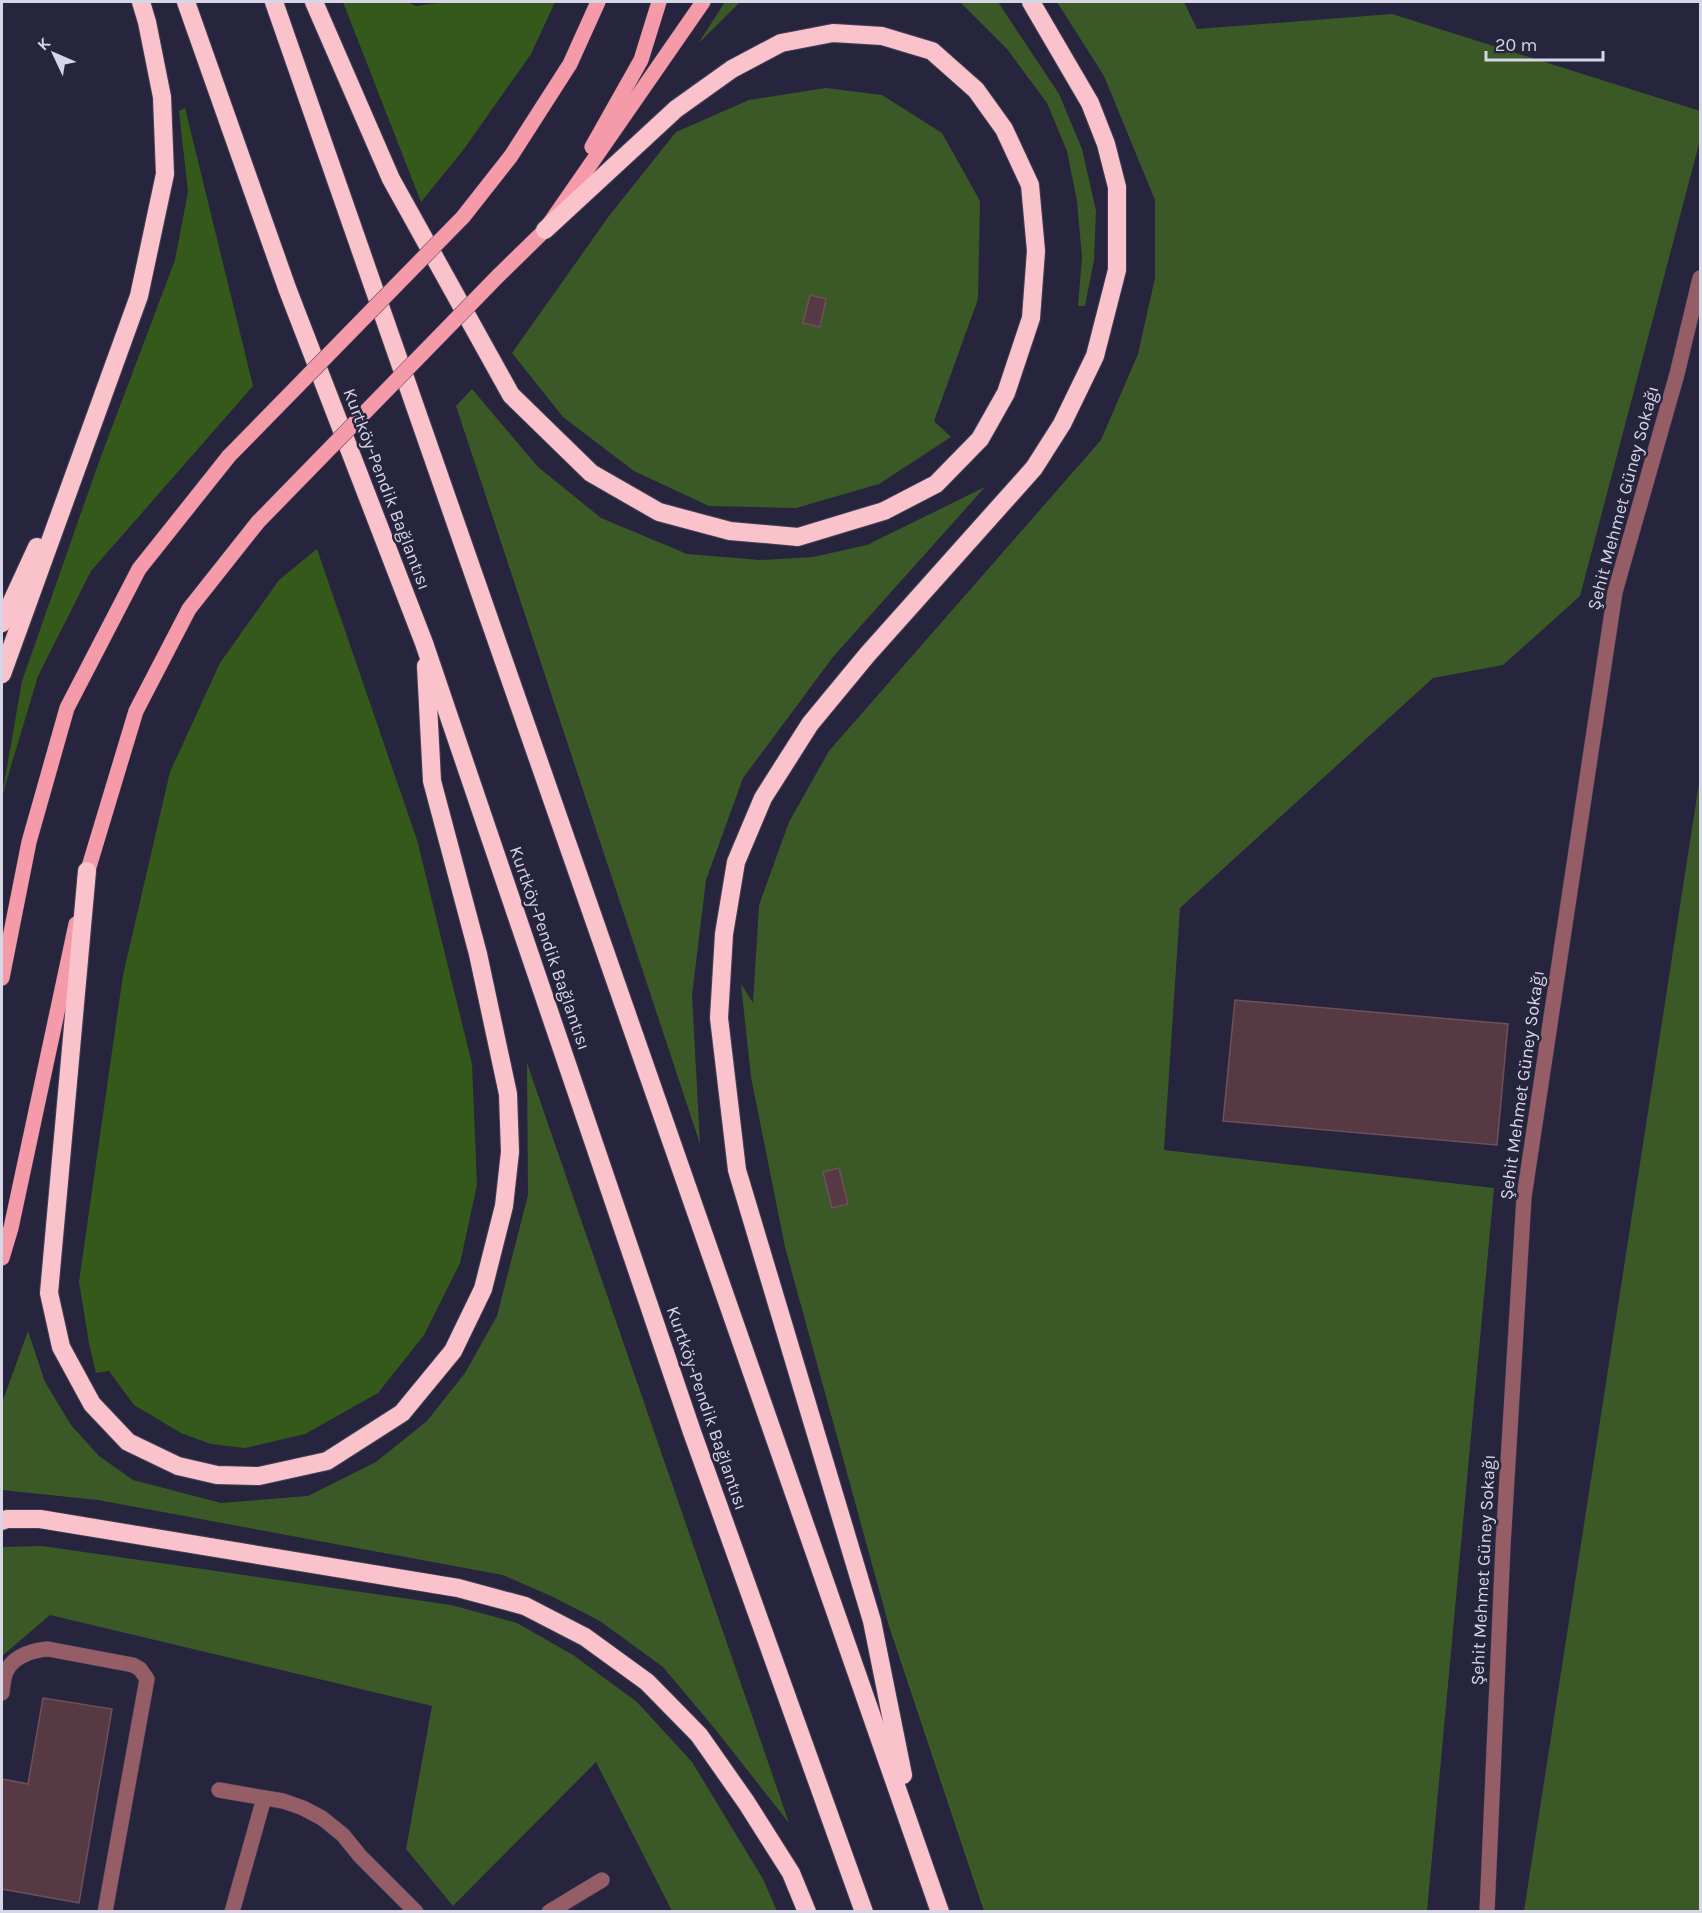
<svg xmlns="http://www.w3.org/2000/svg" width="1702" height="1913" viewBox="0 0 1702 1913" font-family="Karla,sans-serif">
<rect width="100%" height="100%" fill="#27253d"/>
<!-- green -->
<g fill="#3b5927">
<path d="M725,2H740L698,44Z"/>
<path d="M960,2H998L1059,94L1082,149L1096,211L1094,260L1085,306H1078L1082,258L1077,201L1067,151L1047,103L1007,49Z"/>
<path d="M1057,2H1184L1197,29L1392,14L1700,111V140L1580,596L1503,665L1433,678L1180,908L1164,1150L1494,1188L1427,1911H984L889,1626L785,1247L751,1077L741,984L753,1003L759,905L789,822L829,751L1101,440L1138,354L1155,278V200L1104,76Z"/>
<path d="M826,88L882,95L942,133L980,201L978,299L934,421L951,437L879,484L796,508L709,506L634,471L563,417L512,353L609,216L676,132L749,100Z"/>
<path d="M472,389L538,467L601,518L687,554L760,560L813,557L867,545L985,487L833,657L743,778L706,880L692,995L700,1144L456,406Z"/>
<path d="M1700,777V1911H1524Z"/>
<path d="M527,1063L789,1823L715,1729L663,1667L600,1621L551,1596L503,1575L98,1500L2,1490V1403L28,1331L45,1382L71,1425L99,1456L133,1480L221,1503L308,1496L376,1462L427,1421L465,1373L497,1316L528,1195Z"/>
<path d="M42,1546L451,1605L517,1623L573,1655L637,1702L692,1762L763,1879L777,1911H672L596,1762L453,1906L406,1849L432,1706L50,1615L2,1656V1547Z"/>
</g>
<!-- forest -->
<g fill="#35591a">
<path d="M343,2H407L416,6L444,2H555L531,54L464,149L421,202Z"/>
<path d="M185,108L253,386L91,571L38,676L2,796L22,681L100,459L175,260L188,192L179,111Z"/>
<path d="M317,549L417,840L472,1064L477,1185L460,1263L424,1335L378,1393L305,1434L245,1448L211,1444L181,1433L134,1405L109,1371L96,1373L89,1343L79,1282L123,975L170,772L220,663L279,580Z"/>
</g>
<!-- building -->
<g fill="#563942" stroke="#6f505a" stroke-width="1.5">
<path d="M810,295L826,299L820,327L803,323Z"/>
<path d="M1235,1000L1508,1024L1497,1145L1223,1121Z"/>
<path d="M839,1168L848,1204L832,1208L823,1172Z"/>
<path d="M43,1698L112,1709L79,1903L2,1889V1779L28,1784Z"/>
</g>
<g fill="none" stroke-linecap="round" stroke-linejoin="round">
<!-- minor casing -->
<g stroke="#434158" stroke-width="16">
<g id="minor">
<path d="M2,1693C3,1687 3,1676 7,1670C14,1656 33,1650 48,1649L133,1665L140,1669L147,1679L105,1912"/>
<path d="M219,1790L283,1801L303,1808L322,1818L343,1835L360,1856L416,1912"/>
<path d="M232,1912L264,1798"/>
<path d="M549,1912L602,1880"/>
<path d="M1487,1912L1503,1545L1524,1197L1615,592L1677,374L1700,278"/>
</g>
</g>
<!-- major casing -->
<g stroke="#434158" stroke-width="16">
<g id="major">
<path d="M592,147L641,60L659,2"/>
<path d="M463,217L511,156L570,64L598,2"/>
<path d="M498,276L545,230L703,2"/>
<path d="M85,880L136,711L189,609L258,522"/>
<path d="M2,978L29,842L67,708L139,569L229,456"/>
<path d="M2,1258L11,1228L76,924"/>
</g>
</g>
<!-- highway casing -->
<g stroke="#434158" stroke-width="20">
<g id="highway">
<path d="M186,2L287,288L424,643L692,1432L864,1912"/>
<path d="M274,2L940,1912"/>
<path d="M314,2L391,179L511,395L591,473L659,512L730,531L798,537L884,511L936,484L980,439L1006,393L1031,318L1036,251L1030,185L1004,129L976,90L932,51L882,36L833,33L781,43L732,69L676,109L545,230"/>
<path d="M2,623L37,547"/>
<path d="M2,674L139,296L165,174L162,97L147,22L141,2"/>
<path d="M87,871L49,1293L61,1347L92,1404L128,1442L178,1466L217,1475L259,1476L327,1461L402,1413L453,1351L483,1289L504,1206L510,1152L508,1094L478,954L432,781L426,666"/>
<path d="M2,1521L7,1519H40L458,1588L525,1606L585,1637L647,1682L699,1735L746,1802L791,1873L807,1912"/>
<path d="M903,1775L872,1621L737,1170L719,1018L724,934L736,862L763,798L810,724L867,655L1034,468L1062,424L1095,356L1117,270V187L1106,144L1090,103L1031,2"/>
</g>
</g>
<!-- minor -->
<use href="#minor" stroke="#955e67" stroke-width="15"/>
<!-- major -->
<use href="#major" stroke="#f49aa9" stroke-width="15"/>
<!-- highway -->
<use href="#highway" stroke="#fac3cb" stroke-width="18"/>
<!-- major-bridge casing -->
<g stroke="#434158" stroke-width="16" stroke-linecap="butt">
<g id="major-bridge">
<path d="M229,456L463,217"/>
<path d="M258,522L498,276"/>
</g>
</g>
<!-- major-bridge -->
<use href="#major-bridge" stroke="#f49aa9" stroke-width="15"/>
</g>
<g text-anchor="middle" stroke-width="5" stroke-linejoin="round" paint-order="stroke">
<!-- street labels -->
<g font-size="18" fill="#d6d6e6" stroke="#27253d">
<text transform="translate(387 489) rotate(69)" y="6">Kurtköy-Pendik Bağlantısı</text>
<text transform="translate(1623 498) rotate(-75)" y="6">Şehit Mehmet Güney Sokağı</text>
<text transform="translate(550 948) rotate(71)" y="6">Kurtköy-Pendik Bağlantısı</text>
<text transform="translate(1522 1085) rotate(-82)" y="6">Şehit Mehmet Güney Sokağı</text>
<text transform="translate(707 1408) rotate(71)" y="6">Kurtköy-Pendik Bağlantısı</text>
<text transform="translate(1483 1570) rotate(-87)" y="6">Şehit Mehmet Güney Sokağı</text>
</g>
</g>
<!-- border -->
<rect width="1702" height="1913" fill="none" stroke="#d6d6e6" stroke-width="6"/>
<!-- north arrow -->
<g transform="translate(54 54) rotate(314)" stroke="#27253d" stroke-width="4.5" paint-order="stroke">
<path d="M0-4.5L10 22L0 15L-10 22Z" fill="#d6d6e6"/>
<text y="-9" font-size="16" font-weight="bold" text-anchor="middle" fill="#d6d6e6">K</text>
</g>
<!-- scale -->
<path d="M1486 51v9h117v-9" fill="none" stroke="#d6d6e6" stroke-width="3"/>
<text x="1495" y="51" font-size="18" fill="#d6d6e6" stroke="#27253d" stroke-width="4.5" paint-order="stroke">20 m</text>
</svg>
